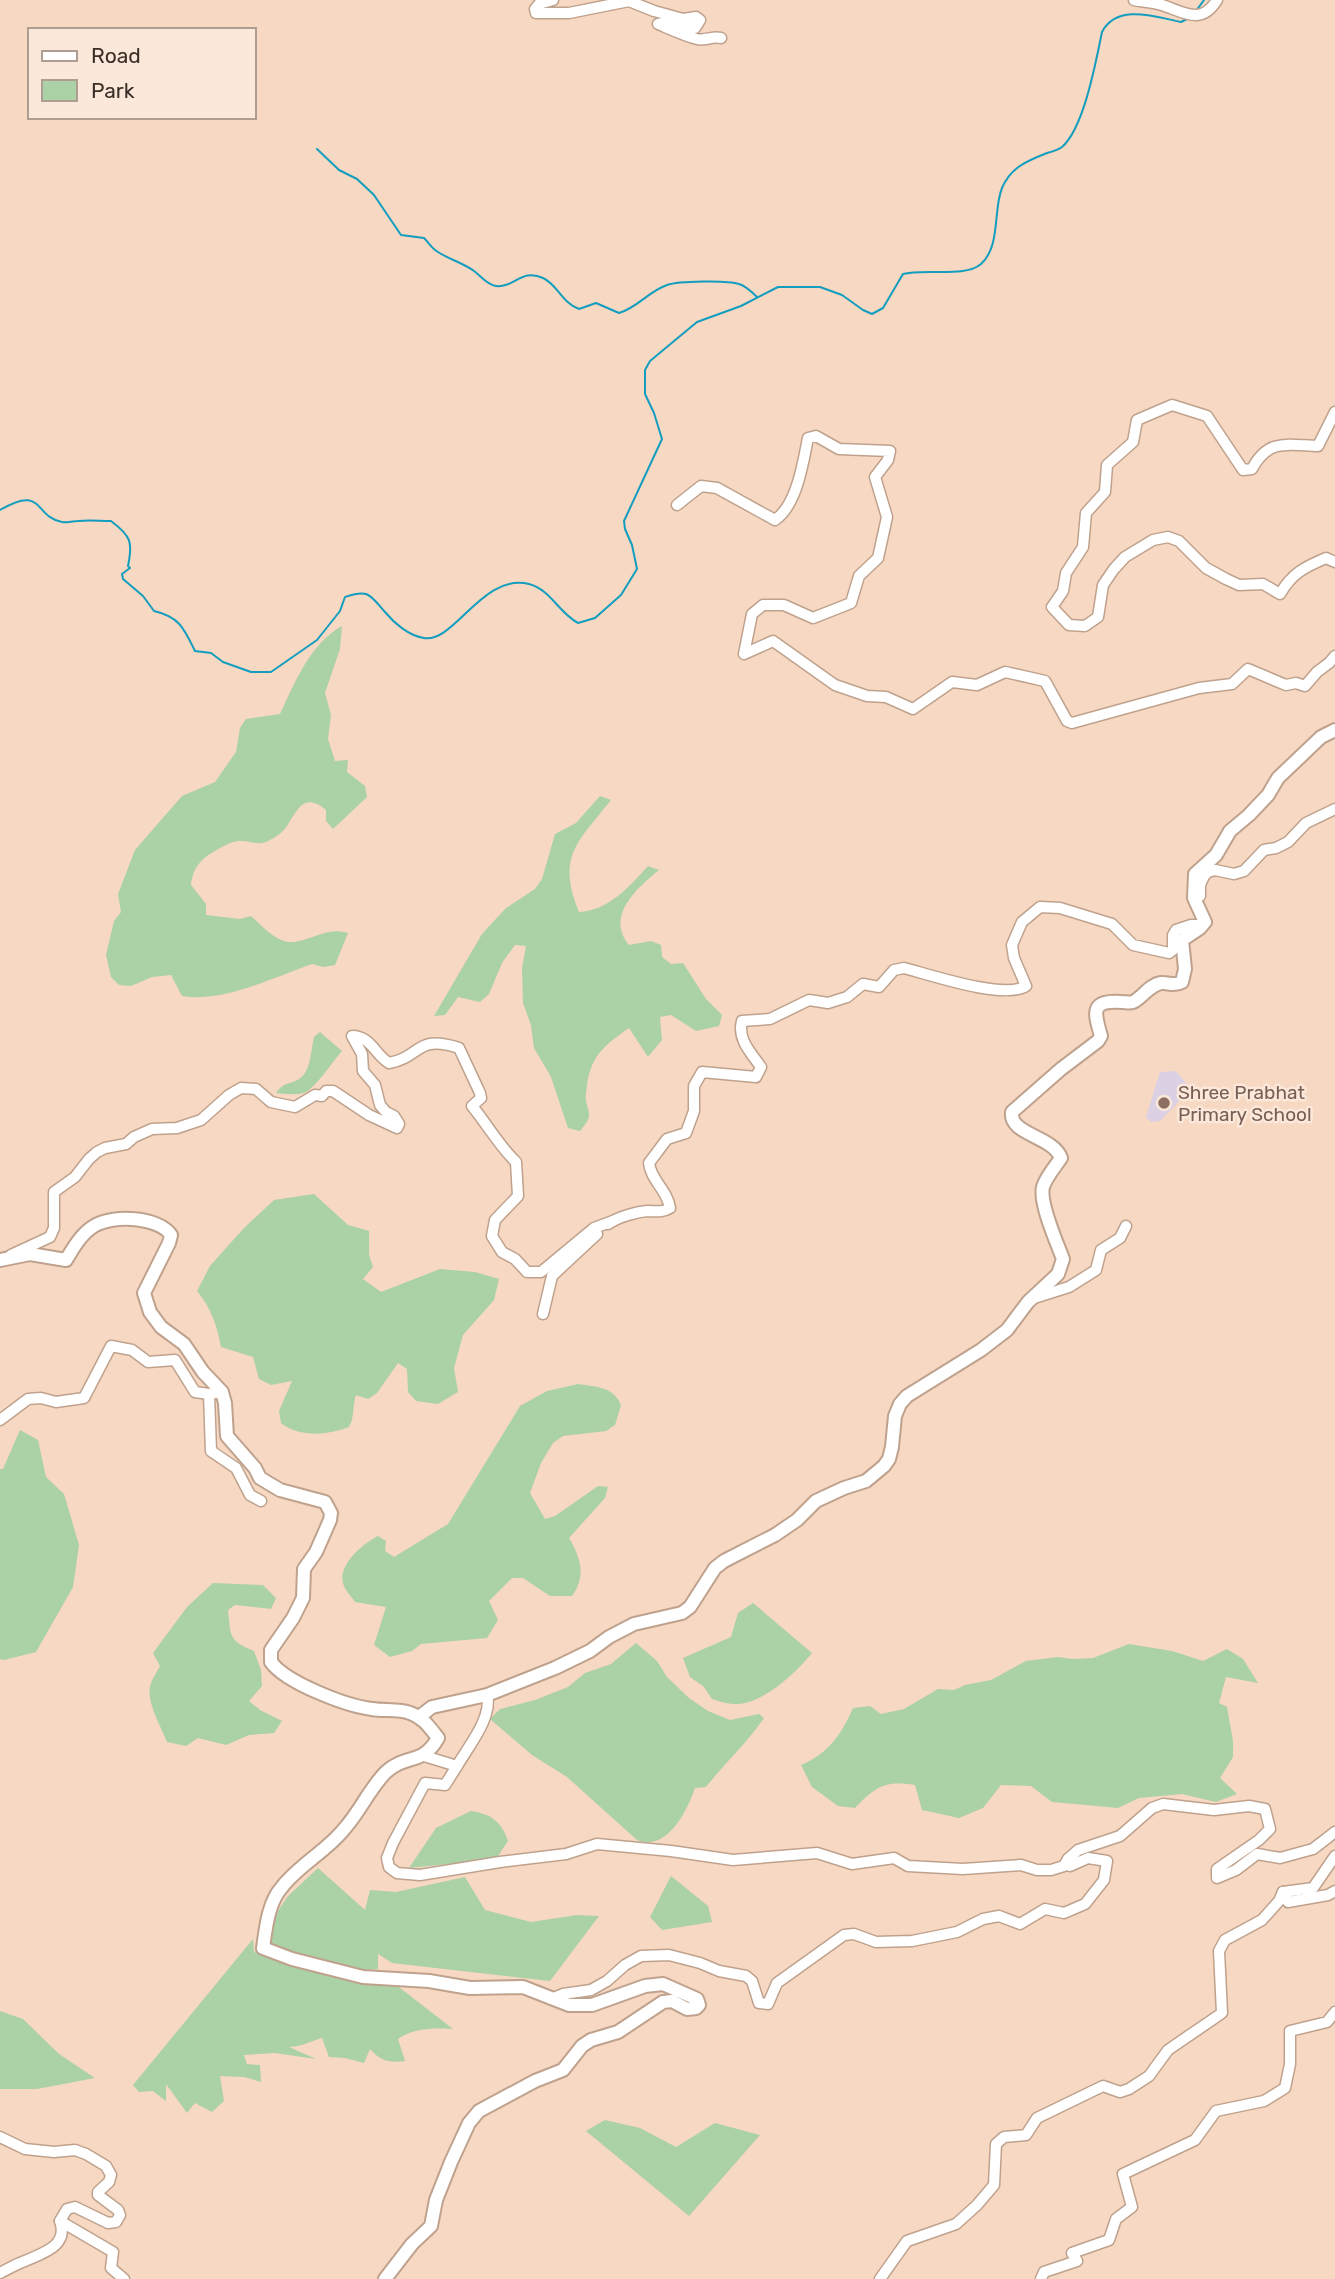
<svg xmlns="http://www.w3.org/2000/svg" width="1335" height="2279" viewBox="0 0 1335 2279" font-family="Rubik,sans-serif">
<rect width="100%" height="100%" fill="#f7d8c2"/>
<!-- education -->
<path fill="#dbd0e4" d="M1176,1071L1191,1089L1160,1121L1151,1122L1146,1117L1160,1072Z"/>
<!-- green -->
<g fill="#abd1a6">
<path d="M342,626L340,649L325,693L331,715L328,739L335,761L348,760L347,772L365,786L367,797L333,829L326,821V810C304,792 298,809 287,826C283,832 276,837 270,840C258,847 251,840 239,841C234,841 228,844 224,846C206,855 193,864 191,885L206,904V915L240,919L251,916C261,925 274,940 288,942C308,944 324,926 348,933L335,965L323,967L312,964C275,977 222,1003 182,996L171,975L152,977L131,986L119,985L111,977L106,955L114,921L121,912L118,894L135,850L182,796L215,782L236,752L240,728L246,719L280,714C295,682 310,644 342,626Z"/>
<path d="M600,796L611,800C578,842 556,856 579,912C608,911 630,886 648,866L659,870C637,888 605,916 629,945L651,941L661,945L662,957L671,964L683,963L706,999L722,1015L719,1026L696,1031L671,1015L660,1017L662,1040L648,1057L629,1028C605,1045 592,1054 587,1084C587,1089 585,1096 586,1101C590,1117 592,1116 580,1131L568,1128L551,1077L534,1048L531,1025L523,1003L522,968L526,946L515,945L502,963L489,994L480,1002L458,997L445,1015L434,1016L482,934L506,908L535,889L542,879L555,834L576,823Z"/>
<path d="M320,1032L342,1051C333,1061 314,1090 304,1093C296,1095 284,1094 276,1093C286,1080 288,1086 299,1079C311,1072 311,1049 314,1037Z"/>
<path d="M314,1194L348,1225L369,1231V1255L373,1267L363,1279L381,1292L440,1269L475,1272L499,1279L494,1300L463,1335L454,1368L458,1392L438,1404L416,1401L408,1392L407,1369L398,1363L377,1393L368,1399L356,1395C352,1407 355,1416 349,1427C328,1435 300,1438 281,1423L279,1411L292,1381L271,1385L259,1379L253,1357L221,1347C217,1325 211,1308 197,1291L210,1266L243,1229L274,1200Z"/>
<path d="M578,1384C596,1387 613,1386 621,1405L615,1425L606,1431L563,1436L553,1443L541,1463L530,1493L545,1519L555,1516L598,1486L608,1487L605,1498L569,1538C580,1557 587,1575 572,1596H550L523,1578H512L489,1601L498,1620L487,1638L421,1644L412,1651L390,1657L374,1645L386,1607L355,1602C351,1596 344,1589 343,1583C338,1564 364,1543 378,1536L386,1541L385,1551L394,1557L448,1524L520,1406L547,1391Z"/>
<path d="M20,1430L38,1440L46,1477L64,1494L79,1545L73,1587L36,1652L4,1660L0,1659V1469H3Z"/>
<path d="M213,1583L263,1585L276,1598L271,1609L235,1605L228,1610C231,1637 228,1640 254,1651L261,1670L262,1686L249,1701L260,1710L282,1721L274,1733L249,1735L226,1745L198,1738L186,1746L167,1742C161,1726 147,1704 150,1687C151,1680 157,1672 160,1666L153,1653L187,1607Z"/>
<path d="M753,1603L812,1653C796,1673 762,1705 734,1704C727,1704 719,1701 712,1699L703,1686L690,1677L683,1658L731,1637L738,1613Z"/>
<path d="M636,1643L657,1661L667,1677L689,1698L708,1711L730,1720L759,1714L764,1718C747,1743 725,1763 706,1787L695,1788C687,1811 667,1852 637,1840L567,1777L532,1755L490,1719L500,1709L535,1700L568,1687L585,1673L611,1664Z"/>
<path d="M1129,1644L1172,1651L1203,1661L1227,1649L1243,1659L1258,1683L1226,1677L1219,1703L1227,1707L1233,1741V1757L1220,1778L1237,1794L1216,1802L1182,1794L1139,1798L1118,1808L1052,1802L1031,1786L1001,1785L983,1808L959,1818L922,1810L915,1785C885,1780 875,1787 855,1808L838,1806L812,1787L801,1765C829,1753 841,1735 853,1708L870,1706L881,1714L904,1709L938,1689L954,1690L965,1685L991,1680L1026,1661L1058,1657L1073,1659L1093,1658Z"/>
<path d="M471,1811C491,1814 501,1821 508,1841L496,1859L409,1868L436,1828Z"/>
<path d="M318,1868L365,1910L370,1890L396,1892L465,1877L485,1910L531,1922L577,1915L599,1916L550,1981L392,1963L378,1954V1969C354,1972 335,1963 313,1957C297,1953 284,1951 270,1942L266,1929L288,1896Z"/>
<path d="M671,1876L708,1906L712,1922L662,1930L650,1917Z"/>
<path d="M253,1939L254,1952L282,1963H293L314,1971L354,1982L395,1984L453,2029C435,2028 413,2028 398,2039L405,2061C388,2063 381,2061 370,2049L364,2063L345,2058L329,2057L322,2038C311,2041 300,2047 289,2047L316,2059L275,2053L244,2055L247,2064L260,2065L261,2082L244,2077L220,2076L224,2101L212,2112L195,2103L187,2113L166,2084V2101L153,2091L139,2092L133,2085Z"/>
<path d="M0,2011L23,2019L59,2054L95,2078L37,2089H0Z"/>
<path d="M605,2120L640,2128L676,2147L715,2123L760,2135L689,2216L586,2131Z"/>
</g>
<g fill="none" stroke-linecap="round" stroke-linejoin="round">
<!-- stream -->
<g stroke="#139ebf" stroke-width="2">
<path d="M1196,11L1204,0"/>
<path d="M317,149L339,170L357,179L374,195L401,235L424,238C428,242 431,247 435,250C447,259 462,262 474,271C481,276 487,285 496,286C514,288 522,268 543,278C557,284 563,304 579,309L596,303L619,313C637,308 649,291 667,285C678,281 728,280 739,284C746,286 752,292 757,297"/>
<path d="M0,510C44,484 34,517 62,522C67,523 72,521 78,521C89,520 100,521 111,521C131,536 133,542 128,566L130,568L122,574L123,579L143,596L154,611C180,617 184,629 195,651L211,653L223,662L251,672H271L317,640L340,611L345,597C351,595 359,592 366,594C374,597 379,606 385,612C394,623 409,636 424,638C455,643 482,573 529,584C551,590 558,612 578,623L595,618L621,595L637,569L632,545L625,529L624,521L662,439L654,413L645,394V370L650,361L697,322L741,306L778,287H820L842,295L863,310L872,314L883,308L903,274C924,268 965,278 981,264C1001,246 993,209 1002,188C1011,167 1027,161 1047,153C1051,152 1058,150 1062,147C1084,128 1096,61 1102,32C1117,3 1156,17 1181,22L1187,19"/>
</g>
<!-- minor casing -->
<g stroke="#bfa28d" stroke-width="13">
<g id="minor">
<path d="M553,0L539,4L535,9L536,13H569L629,1L654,11L683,19L696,17L700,20L695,28C683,28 670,20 658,24C670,29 685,36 697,39C705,41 712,36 721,38"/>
<path d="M1134,0C1143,2 1153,2 1162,5C1184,12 1201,26 1217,0"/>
<path d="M1335,412L1318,446C1288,445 1268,438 1252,469L1243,470L1207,416L1172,405L1137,420L1133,442L1107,465L1105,492L1086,513L1083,547L1066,573L1063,591L1052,607L1069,625L1085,626L1098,617L1103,585L1114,569L1125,557L1153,540L1168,537L1179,541L1206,568L1226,579L1239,585L1263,584L1280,594C1292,573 1305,567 1326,558L1335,562"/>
<path d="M677,505L701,486L717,488L775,520C797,505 803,463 808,438L816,436L839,449L890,451L888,460L875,477L887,517L878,558L859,576L851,603L813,618L784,605H763L752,614L744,654L773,641L835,685L867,696L886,697L913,709L952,682L977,685L1005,672L1045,681L1067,721L1072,723L1199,688L1232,684L1248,669L1281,683L1286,685L1296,683L1305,686L1317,672L1329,663L1335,656"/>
<path d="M1200,896V885L1204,876L1208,872L1215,870L1234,874L1244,871L1264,850L1276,848L1288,842L1306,823L1335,809"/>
<path d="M608,1224C618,1217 636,1212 647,1211C657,1211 661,1213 670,1208C667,1189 651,1181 649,1163L667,1139L686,1133L694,1111V1086L702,1072L756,1077L761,1067C751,1053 737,1039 742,1021L770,1019L809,1000L828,1003L847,997L863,984L879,987L894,970L904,968C931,975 1004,1000 1026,986L1014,958L1012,945L1022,922L1040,907L1060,908L1112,924L1133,945L1169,953L1173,950V935L1176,930L1191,925H1201"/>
<path d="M11,1255L50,1237L54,1228V1192L75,1177L89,1159L97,1152L105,1148L126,1144L134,1137L152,1129L177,1128L201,1120L229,1095L241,1088L256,1089L271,1102L295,1107L315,1095L322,1096L326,1091H333L369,1115L397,1128L399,1124L394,1116L386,1112L380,1105L375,1085L363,1071L362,1054L352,1036C371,1036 375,1055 389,1063C422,1057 415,1034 459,1048L480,1093L481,1098L472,1106C487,1124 499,1146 516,1162L518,1196L495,1220L492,1236L502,1252L515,1259L527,1272H541L594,1228L613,1221"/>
<path d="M1034,1298L1069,1287L1096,1270L1101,1250L1120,1238L1126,1226"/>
<path d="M543,1314L552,1276L597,1234"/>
<path d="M209,1394L211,1451L236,1468L250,1495L261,1501"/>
<path d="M0,1420L28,1399L41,1398L56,1402L84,1398L111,1346L132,1350L148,1362L175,1360L195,1392L209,1394L222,1392"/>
<path d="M424,1756L457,1766L445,1785L425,1783L393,1843L387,1858L389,1867L397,1873L420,1875L500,1862L566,1854L597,1844L671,1851L733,1860L817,1853L852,1864L894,1858L908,1866L963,1869L1021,1865L1037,1870H1051L1064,1866L1068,1859"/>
<path d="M457,1766C468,1747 493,1717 487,1695"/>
<path d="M1283,1892L1313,1888L1335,1856"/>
<path d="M1283,1892L1288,1902L1328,1895L1335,1891"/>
<path d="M551,1999L563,1994L591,1990L607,1981L625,1965L641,1956L669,1955L700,1963L719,1971L746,1976L752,1981L759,2003L768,2004L777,1983L844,1935L854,1934L876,1942L912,1941L957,1932L983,1919L999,1916L1020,1924L1045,1909L1064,1913L1085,1904L1104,1880L1107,1861L1088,1858L1070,1866L1068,1859L1078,1850L1120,1836L1152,1808L1163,1804L1214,1810L1249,1806L1265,1809L1270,1829L1259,1840L1217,1869V1878L1236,1870L1257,1854L1280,1858L1313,1849L1335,1832"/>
<path d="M0,2137L25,2149L54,2152L75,2150L86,2154L106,2166L111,2175L109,2182L98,2192V2195L118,2210L120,2215L116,2222L108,2223L75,2207L67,2209L60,2221L113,2252L111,2268L124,2279"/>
<path d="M0,2273C8,2269 16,2264 25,2261C43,2253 69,2246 60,2221"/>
<path d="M880,2279L907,2241L956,2224L977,2205L994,2185L996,2144L1004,2137L1026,2135L1037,2118L1103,2086L1120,2092L1129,2089L1149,2076L1168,2050L1222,2013L1219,1951L1225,1940L1262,1920L1279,1901L1283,1892"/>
<path d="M1041,2279L1044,2272L1077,2261L1072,2253L1109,2240L1116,2219L1132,2207L1123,2174L1195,2140L1216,2111L1264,2101L1285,2088L1290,2064V2031L1327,2022L1335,2012"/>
</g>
</g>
<!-- major casing -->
<g stroke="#bfa28d" stroke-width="16">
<g id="major">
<path d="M0,1260L30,1254L66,1260C74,1247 81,1234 94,1226C113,1214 159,1217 171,1235L169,1243L144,1293L150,1312L161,1327L184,1344L203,1372L222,1392L225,1403L227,1436L255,1468L260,1478L280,1490L325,1502L331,1513L330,1520L316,1552L304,1569L303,1598L293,1618L271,1650V1662C286,1683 347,1706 372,1709C384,1711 399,1709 410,1713C423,1717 430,1728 438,1738C422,1766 407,1753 386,1772C370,1788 360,1811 345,1828C327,1851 300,1864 282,1887C268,1903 266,1927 263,1948L292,1959L363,1977L429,1981L470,1988L523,1987L569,2005H592L645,1986L663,1984L697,1999L699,2005L696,2008L687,2009L672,2001L663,2002L618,2032L591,2040L582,2046L563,2070L535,2081L479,2111L469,2123L451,2162L436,2200L431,2226L412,2244L385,2279"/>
<path d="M419,1717L432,1707L487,1695L555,1668L590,1651L609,1637L634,1624L682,1613L690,1607L715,1568L724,1561L775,1535L797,1520L816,1501L844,1488L866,1481L884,1466L889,1459L892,1447L895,1416L900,1404L907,1396L981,1350L1007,1330L1028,1302L1058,1274L1063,1259C1057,1243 1039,1203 1043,1187C1046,1177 1055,1167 1061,1158C1053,1136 1009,1135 1012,1112L1061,1069L1098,1041L1101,1036C1094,1012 1090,1000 1122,1002C1126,1002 1129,1003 1133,1002C1143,997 1149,985 1161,983C1169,982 1173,987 1182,982L1185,969L1182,940L1200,928L1205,922L1194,898L1195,874L1216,855L1230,831L1249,815L1268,795L1278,778L1321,737L1335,730"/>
</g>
</g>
<!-- minor -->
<use href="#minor" stroke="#fff" stroke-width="10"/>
<!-- major -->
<use href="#major" stroke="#fff" stroke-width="12"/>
</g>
<!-- markers -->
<circle fill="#8d6e63" stroke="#fbe8da" stroke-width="2.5" cx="1164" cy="1103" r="7"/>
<g text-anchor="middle" stroke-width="5" stroke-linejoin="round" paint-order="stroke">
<!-- education labels -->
<g font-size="19" fill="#785e54" stroke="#fbe8da" text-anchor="start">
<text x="1178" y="1099">Shree Prabhat<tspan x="1178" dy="22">Primary School</tspan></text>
</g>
</g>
<!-- legend -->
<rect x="28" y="28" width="228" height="91" fill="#fbe8da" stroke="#ae9e92" stroke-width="2"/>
<rect x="42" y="51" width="35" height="10" fill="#ffffff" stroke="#ae9e92" stroke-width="2"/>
<text x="91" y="63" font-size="21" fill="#3a2e26">Road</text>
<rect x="42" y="80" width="35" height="21" fill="#abd1a6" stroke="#ae9e92" stroke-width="2"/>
<text x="91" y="98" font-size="21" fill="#3a2e26">Park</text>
</svg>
